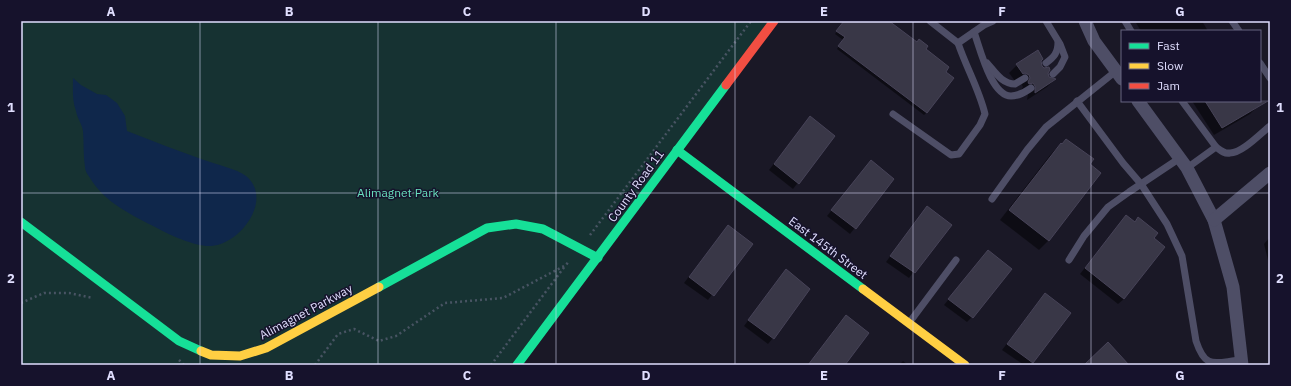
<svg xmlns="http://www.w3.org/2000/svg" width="1291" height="386" viewBox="0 0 1291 386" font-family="'IBM Plex Sans',sans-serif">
<rect width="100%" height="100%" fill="#1a1826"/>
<!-- green -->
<path fill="#163232" d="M21,21H774L517,365H21Z"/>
<!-- water -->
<path fill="#0f274b" d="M73,78L81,85L97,94L106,95L117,103L125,116L127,131C153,141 178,151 204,160C215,164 237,169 246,176C274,199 240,245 211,246C196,247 170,235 157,228C132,215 105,203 90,178C88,175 85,171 85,167C83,155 84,143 83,131C82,124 77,118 76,111C72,100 73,90 73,78Z"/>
<!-- shadow -->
<g fill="#0007">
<path d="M845,21H887L924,49L927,112L924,115L837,49L843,40L835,34Z"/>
<path d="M1139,21H1202L1208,31H1141L1136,23Z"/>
<path d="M1037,52L1041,66L1047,73L1048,78L1054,80L1047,87L1027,100L1028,94L1021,90L1023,87L1021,83L1015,81L1009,73L1017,65Z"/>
<path d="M1192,101H1254L1258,106L1250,114L1214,135Z"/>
<path d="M810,117L834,136L793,189L769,170Z"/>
<path d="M1061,144L1049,240L1039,250L1000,220L1051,154Z"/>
<path d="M871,162L893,179L850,234L827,216Z"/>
<path d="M922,213L950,225L909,278L886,262Z"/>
<path d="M1126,216L1134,223L1138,218L1153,238L1124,299L1118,304L1080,274Z"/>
<path d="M723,232L751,244L708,300L684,283Z"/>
<path d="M1270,237V268L1264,244Z"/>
<path d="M988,251L972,317L967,322L944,305Z"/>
<path d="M781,276L809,289L773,338L768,344L744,326Z"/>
<path d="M1040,300L1032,362L1029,365H1024L1002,350Z"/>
<path d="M846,317L843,365H808L840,322Z"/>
<path d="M903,361L908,365H899Z"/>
</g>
<!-- building -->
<g fill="#393747" stroke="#474358">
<path d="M844,21H889L917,42L919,39L928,46L926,49L949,67L946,72L954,78L927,113L838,46L845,37L836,31Z"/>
<path d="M1038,50L1043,59L1041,61L1042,66L1044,68L1049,67L1050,70L1048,73L1049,77L1056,79L1035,93V86L1033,83L1029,84L1028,82L1030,78L1029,75L1025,73L1023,74L1016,64Z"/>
<path d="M1205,101H1268L1222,128Z"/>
<path d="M810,116L835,136L799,184L774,164Z"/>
<path d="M1066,139L1094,159L1090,164L1101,173L1049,241L1009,210L1061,143L1062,144Z"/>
<path d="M871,160L894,179L856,229L831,210Z"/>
<path d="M927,206L952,225L915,273L890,256Z"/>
<path d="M1126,215L1135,222L1138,217L1158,233L1154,238L1165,247L1124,299L1085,268Z"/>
<path d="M728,225L753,244L714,296L689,277Z"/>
<path d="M988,250L1012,269L973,318L948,299Z"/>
<path d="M786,269L810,289L774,339L748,320Z"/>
<path d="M1045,293L1071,313L1033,363L1007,344Z"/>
<path d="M846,315L869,333L845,365H808Z"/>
<path d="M1108,342L1129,365H1084Z"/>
</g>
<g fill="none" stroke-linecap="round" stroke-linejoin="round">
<!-- path -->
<g stroke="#485463" stroke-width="2.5" stroke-dasharray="2 3" stroke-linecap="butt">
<path d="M590,235L751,21"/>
<path d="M21,303L44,293H69L93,298"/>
<path d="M179,360L184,365"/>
<path d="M315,365L338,334L354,329L379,341L396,336L445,303L503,298L566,265L569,261"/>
<path d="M491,365L565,266"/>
</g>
<!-- lane -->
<g stroke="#4e4e66" stroke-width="7">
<path d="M930,21L958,43"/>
<path d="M1046,21L1060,44L1065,57L1060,67L1053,74"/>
<path d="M1125,21L1131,31"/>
<path d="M1232,21L1239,31"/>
<path d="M974,32C980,48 991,96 1011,96C1019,96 1025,92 1031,88"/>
<path d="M987,63C995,72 1002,84 1015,84L1025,78"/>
<path d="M1046,63C1054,57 1058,53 1058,42"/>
<path d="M1260,63L1270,78"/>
<path d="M1077,101L1123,163L1141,184L1167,224L1182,256L1196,341C1206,371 1215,362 1242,360"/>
<path d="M1182,101L1216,147C1220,150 1224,154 1230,153C1242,153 1260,134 1270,126"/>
<path d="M893,114L951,155L959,154L980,125L985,114C979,89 966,67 958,43L984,25L993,21"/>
<path d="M1187,168L1216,147"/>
<path d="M992,199L1027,150L1046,127L1116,71"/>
<path d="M1069,260L1084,236L1108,207L1129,192L1180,158"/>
<path d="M909,323L956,260"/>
</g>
<!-- street -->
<g stroke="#4e4e66" stroke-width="13">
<path d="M1085,21L1094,41L1122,79"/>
<path d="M1138,101L1187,168L1214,220L1233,287L1242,365"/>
<path d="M1214,220L1270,173"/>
</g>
<!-- fast -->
<g stroke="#16e098" stroke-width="9">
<path d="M677,150L863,289"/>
<path d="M21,222L179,341L201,351"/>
<path d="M379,287L487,228L516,224L543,229L598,258"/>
<path d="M517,365L726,85"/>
</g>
<!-- slow -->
<g stroke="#ffcf43" stroke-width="9">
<path d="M863,289L965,365"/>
<path d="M201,351L211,355L240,356L266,348L379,287"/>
</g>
<!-- jam -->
<path stroke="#f24e42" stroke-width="9" d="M726,85L774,21"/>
</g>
<!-- grid -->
<path fill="none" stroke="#e0defe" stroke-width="1" stroke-opacity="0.55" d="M200,21V365M378,21V365M556,21V365M735,21V365M913,21V365M1091,21V365M21,193H1270"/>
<g text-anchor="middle" stroke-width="3" stroke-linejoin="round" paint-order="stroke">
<!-- street labels -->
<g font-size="12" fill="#e0defe" stroke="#16122c">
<text transform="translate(636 186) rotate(-54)" y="4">County Road 11</text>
<text transform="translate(828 248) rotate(37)" y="4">East 145th Street</text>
<text transform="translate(306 312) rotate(-28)" y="4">Alimagnet Parkway</text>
</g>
<!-- park labels -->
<g font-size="12" fill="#69dfbe" stroke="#16122c">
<text x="398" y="197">Alimagnet Park</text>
</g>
</g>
<!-- border -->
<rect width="1291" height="386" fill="none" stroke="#16122c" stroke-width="44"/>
<!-- legend -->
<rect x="1121" y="30" width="140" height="72" fill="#16122c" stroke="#676480"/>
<rect x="1129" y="43" width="20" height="6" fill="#16e098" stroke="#676480"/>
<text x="1157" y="50" font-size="12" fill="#e0defe">Fast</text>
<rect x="1129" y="63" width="20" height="6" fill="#ffcf43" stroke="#676480"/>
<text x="1157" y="70" font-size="12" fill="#e0defe">Slow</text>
<rect x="1129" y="83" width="20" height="6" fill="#f24e42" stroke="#676480"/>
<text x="1157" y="90" font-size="12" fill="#e0defe">Jam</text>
<rect x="22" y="22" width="1247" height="342" fill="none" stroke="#e0defe" stroke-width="1.5"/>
<g font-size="13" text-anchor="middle" font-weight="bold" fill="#e0defe">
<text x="111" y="16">A</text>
<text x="289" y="16">B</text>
<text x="467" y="16">C</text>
<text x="646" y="16">D</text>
<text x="824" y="16">E</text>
<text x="1002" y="16">F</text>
<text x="1180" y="16">G</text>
<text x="11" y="112">1</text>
<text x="1280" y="112">1</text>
<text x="11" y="283">2</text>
<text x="1280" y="283">2</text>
<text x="111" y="380">A</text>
<text x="289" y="380">B</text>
<text x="467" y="380">C</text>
<text x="646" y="380">D</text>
<text x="824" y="380">E</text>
<text x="1002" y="380">F</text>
<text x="1180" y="380">G</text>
</g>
</svg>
